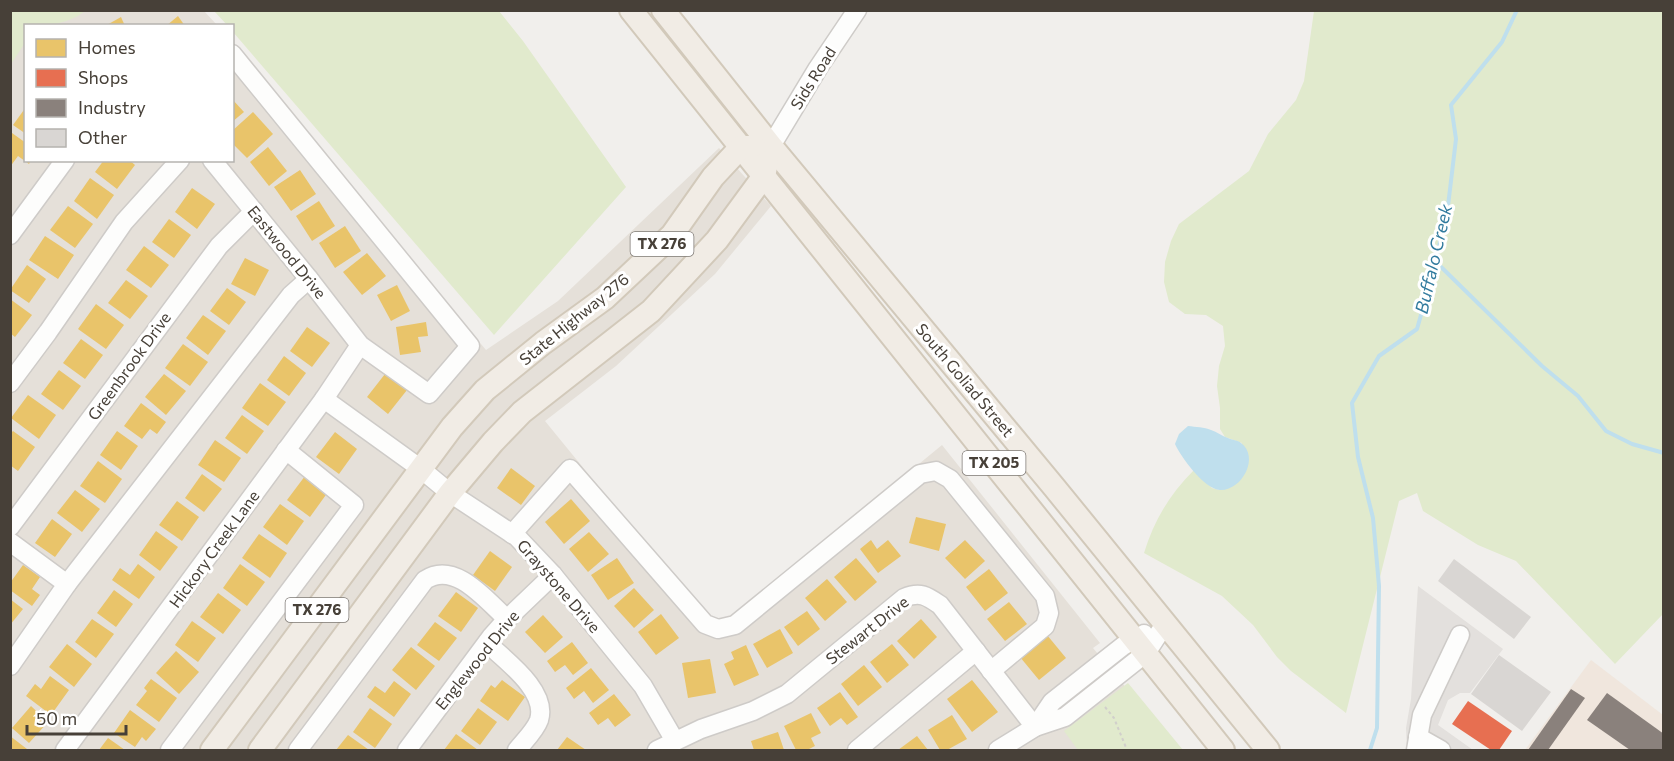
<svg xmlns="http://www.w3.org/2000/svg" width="1674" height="761" viewBox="0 0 1674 761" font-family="Commissioner,sans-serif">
<rect width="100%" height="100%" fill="#f1efec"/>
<!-- residential -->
<path fill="#e5e0d9" d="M10,11H204L217,25L26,26V160H232L233,45L486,350L558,301L719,148L771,206L715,274L616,366L545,421L701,612L716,621L734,616L942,445L1100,643L1093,648L1178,750H11Z"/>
<!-- commercial -->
<path fill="#f0e6dd" d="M1591,660L1663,715V750H1525Z"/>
<!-- green -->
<g fill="#e1eacd">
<path d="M11,10H85V11C69,24 46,26 26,26L25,43L11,64Z"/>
<path d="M214,11H499L523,41L626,187L494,335L233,32L232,26L227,25Z"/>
<path d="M1314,11H1663V614L1615,664L1516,561L1478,545L1423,511L1417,493L1399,501L1346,713L1291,671L1277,657L1253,625L1222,596L1144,553C1154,520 1170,494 1194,470L1212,488L1219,490L1242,443L1225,437L1220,429V408L1217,386L1219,366L1225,346L1223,326L1206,315L1185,314L1169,302L1164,282L1165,262L1171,241L1179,224L1249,171L1268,134L1296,100L1304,81Z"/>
<path d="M1128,683L1183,750H1078L1064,731Z"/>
</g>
<!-- parking -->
<path fill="#e3e0dd" d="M1418,586L1503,649L1470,693H1460L1448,700L1438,725L1473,750H1407L1406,728L1411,699Z"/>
<!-- water -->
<path fill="#bfdfed" d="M1188,426C1196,427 1204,427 1211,430C1217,432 1222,436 1228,438C1232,440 1238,440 1241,443C1260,457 1242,491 1220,490C1204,489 1181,457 1175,444L1179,434Z"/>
<!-- homes -->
<g fill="#e9c46a">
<path d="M178,16L185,26H166Z"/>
<path d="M121,17L125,26H105Z"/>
<path d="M232,99L244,112L232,122Z"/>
<path d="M26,107V134L13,125Z"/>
<path d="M253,112L273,134L247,158L232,143V131Z"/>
<path d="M12,133L26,143V160H31L29,164L18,156L10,167Z"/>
<path d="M268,147L287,171L269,186L250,162Z"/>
<path d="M104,160H129L135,165L117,189L95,172Z"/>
<path d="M300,170L316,194L291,211L274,187Z"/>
<path d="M90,178L114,195L97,219L74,201Z"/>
<path d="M192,188L215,204L197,229L175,212Z"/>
<path d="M319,201L335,226L312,241L296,216Z"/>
<path d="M68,206L93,224L75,248L50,230Z"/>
<path d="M169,219L191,235L174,258L152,242Z"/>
<path d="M345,226L361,251L335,268L319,243Z"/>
<path d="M45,236L74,255L58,279L29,260Z"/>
<path d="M144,246L169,265L151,288L126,270Z"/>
<path d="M367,253L386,276L362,295L343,272Z"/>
<path d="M245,258L269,270L255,296L231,284Z"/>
<path d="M27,265L46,279L29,303L10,290Z"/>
<path d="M126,280L148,296L130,319L108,303Z"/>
<path d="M397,285L410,311L391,321L377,295Z"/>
<path d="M227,288L246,302L229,325L210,311Z"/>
<path d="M10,299L32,315L15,337L10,333Z"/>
<path d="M96,304L124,325L106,349L78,329Z"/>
<path d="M203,315L226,331L208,355L186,338Z"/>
<path d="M426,322L428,336L418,337L421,352L400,355L396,327Z"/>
<path d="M307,327L330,343L312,367L290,351Z"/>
<path d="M81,339L103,355L85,379L63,363Z"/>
<path d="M183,344L208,362L190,386L165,368Z"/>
<path d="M284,356L306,373L289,396L267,380Z"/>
<path d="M59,370L81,386L63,410L41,394Z"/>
<path d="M164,374L186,391L166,415L145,397Z"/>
<path d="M385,374L407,390L388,414L367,397Z"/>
<path d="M260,383L286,402L268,426L242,408Z"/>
<path d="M28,395L56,415L39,439L11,418Z"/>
<path d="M141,403L166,422L157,434L150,429L142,439L124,426Z"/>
<path d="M242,415L264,431L247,454L225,438Z"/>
<path d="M13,431L35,447L18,471L10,465V434Z"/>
<path d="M117,431L138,446L121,470L100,455Z"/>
<path d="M335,432L357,449L339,474L316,457Z"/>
<path d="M215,440L241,458L224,482L198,465Z"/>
<path d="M98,461L122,479L105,503L80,486Z"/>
<path d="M511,468L535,486L521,505L497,488Z"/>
<path d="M202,474L222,489L204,512L185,498Z"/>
<path d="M305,476L328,492L310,517L287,500Z"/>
<path d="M75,490L100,509L82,532L57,513Z"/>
<path d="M571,499L590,521L564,544L545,522Z"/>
<path d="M177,501L199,517L182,541L159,525Z"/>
<path d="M280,504L304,521L287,545L263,527Z"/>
<path d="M916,517L946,524L939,551L909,543Z"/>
<path d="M52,519L72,534L55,557L35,543Z"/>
<path d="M156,531L178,547L160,571L139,555Z"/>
<path d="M589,532L609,554L588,572L569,549Z"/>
<path d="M259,534L287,553L270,578L242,558Z"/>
<path d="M871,540L877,549L888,540L901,556L878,573L860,549Z"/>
<path d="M965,540L985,561L965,579L945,558Z"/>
<path d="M490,551L512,567L495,591L473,575Z"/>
<path d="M617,558L634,583L608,600L591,575Z"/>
<path d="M856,558L877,582L855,601L834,577Z"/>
<path d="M138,564L155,577L139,599L112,580L120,568L130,575Z"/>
<path d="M240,564L265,582L247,606L223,588Z"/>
<path d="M23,565L40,577L32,589L40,595L32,606L10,590V583Z"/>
<path d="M989,569L1008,593L985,611L966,587Z"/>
<path d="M827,579L847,602L825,621L805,598Z"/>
<path d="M634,588L654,610L634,628L614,606Z"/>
<path d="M114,590L133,604L116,627L97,613Z"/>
<path d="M456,592L478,608L461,632L438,616Z"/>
<path d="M218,593L241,610L223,634L200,617Z"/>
<path d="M10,599L23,609L10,625Z"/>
<path d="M1009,602L1027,624L1005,641L987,619Z"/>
<path d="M807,611L820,629L798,646L784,627Z"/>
<path d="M661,614L679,638L656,655L638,632Z"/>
<path d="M543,615L563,637L545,653L525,632Z"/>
<path d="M92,619L114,634L96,658L75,642Z"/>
<path d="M921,619L937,637L914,659L897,641Z"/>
<path d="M192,621L216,638L198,662L175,645Z"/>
<path d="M435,622L457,638L439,661L417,645Z"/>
<path d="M780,629L793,653L767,668L753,644Z"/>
<path d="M1047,635L1066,658L1039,680L1020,657Z"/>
<path d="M572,642L588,663L573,675L565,665L555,672L547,661Z"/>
<path d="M67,644L92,664L74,687L49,667Z"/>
<path d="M892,644L909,665L887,683L870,662Z"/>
<path d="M746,645L759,675L734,686L724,664L734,659L731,652Z"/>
<path d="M411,647L435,666L416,690L392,670Z"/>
<path d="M176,651L199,672L179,694L156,673Z"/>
<path d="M710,659L716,693L688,698L682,663Z"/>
<path d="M864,665L882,687L858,706L841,684Z"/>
<path d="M591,668L609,690L593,703L584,691L574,699L566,688Z"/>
<path d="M50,676L69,690L51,715L26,696L35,684L41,689Z"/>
<path d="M151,679L177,698L159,722L136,705L147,691L144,688Z"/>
<path d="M502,680L525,697L508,721L480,701L491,685L495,688Z"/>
<path d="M972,680L998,712L972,732L947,699Z"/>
<path d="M394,681L411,694L394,717L367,697L375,686L385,693Z"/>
<path d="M840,692L858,717L847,725L841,718L830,726L817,708Z"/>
<path d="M614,694L631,715L615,727L608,718L598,725L589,713Z"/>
<path d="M31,706L48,722L29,743L12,728Z"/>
<path d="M370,708L392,724L375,748L353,732Z"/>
<path d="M478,708L497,722L480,745L461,731Z"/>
<path d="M130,710L156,729L146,741L142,737L135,747L114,733Z"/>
<path d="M811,713L821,733L811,738L815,746L807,750H796L784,726Z"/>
<path d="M952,715L967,739L947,750H940L928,730Z"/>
<path d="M778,732L784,750H754L751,741Z"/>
<path d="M456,734L478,750H444Z"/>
<path d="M348,735L369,750H336Z"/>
<path d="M10,736L27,749L26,750H10Z"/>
<path d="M917,736L928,750H898Z"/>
<path d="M567,737L586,750H557Z"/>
<path d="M108,738L125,750H99Z"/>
</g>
<!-- shops -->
<path fill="#e76f51" d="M1468,701L1512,731L1499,750H1491L1452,724Z"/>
<!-- industry -->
<g fill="#8a817c">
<path d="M1571,689L1585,698L1548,750H1528Z"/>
<path d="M1607,693L1664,734V750H1630L1587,720Z"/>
</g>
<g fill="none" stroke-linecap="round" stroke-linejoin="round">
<!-- stream -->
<g stroke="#bfdfed" stroke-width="4">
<path d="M1436,262L1542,366L1578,396L1606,431L1632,444L1664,453"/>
<path d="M1370,750L1377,728L1379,586L1373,518L1358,457L1352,403L1379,356L1417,329L1434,269L1448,206L1456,139L1451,105L1502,42L1517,10"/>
</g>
</g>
<!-- building -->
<g fill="#d9d6d3">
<path d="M1454,559L1531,617L1514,639L1438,581Z"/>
<path d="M1499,655L1551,692L1522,731L1471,694Z"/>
</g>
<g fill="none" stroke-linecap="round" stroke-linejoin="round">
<!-- minor casing -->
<g stroke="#cecbc8" stroke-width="21">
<g id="minor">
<path d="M771,146L818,68L857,10"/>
<path d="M212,160L309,279L360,345L429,394L470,346L232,54"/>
<path d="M10,235L65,160"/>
<path d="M10,383L48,332L124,222L180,160"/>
<path d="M324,399L421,469L450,493L517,537L553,575L643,686L675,741"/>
<path d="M10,527L219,246L254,211"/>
<path d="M512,534L570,469L705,624L718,629L735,625L920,474L936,471L950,479L1045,596L1049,613L1045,626L991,671"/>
<path d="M10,542L67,584L10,666"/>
<path d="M67,584L291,295L309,279"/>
<path d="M487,643C506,661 548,691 539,720C535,731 524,741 517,750"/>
<path d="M1035,727L1052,702L1123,646L1144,634"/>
<path d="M1418,737L1441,750"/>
<path d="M65,750L324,399L360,345"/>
<path d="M170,750L354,505L286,450"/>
<path d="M298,750L425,580C455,560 486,600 507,619"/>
<path d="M407,750L491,637L507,619L553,575"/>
<path d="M657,750L701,729L753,711L787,694L904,598C920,591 927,596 940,605L1035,727"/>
<path d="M857,750L976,651"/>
<path d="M998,750L1035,727L1065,717L1146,653L1165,624"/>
<path d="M1416,750L1422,715L1460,635"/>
</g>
</g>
<!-- major casing -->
<g stroke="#d2c9ba" stroke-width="26">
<g id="major">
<path d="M631,10L1223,750"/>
<path d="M663,10L771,146L1054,487L1268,750"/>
<path d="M212,750L452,427L485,390L543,343L605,298L672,235L713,177L741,147H754"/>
<path d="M260,750L450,493L493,442L522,412L651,311L717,240L764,176L767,162"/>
</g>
</g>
<!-- path -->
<path stroke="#d1cfcb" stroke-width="2" stroke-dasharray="3 3" stroke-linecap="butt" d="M1105,707L1114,718L1127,750"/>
<!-- minor -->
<use href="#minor" stroke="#fdfdfc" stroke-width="18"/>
<!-- major -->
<use href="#major" stroke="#f1ece5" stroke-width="22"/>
</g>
<g text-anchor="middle" stroke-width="6" stroke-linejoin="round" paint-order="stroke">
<!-- shield labels -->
<g fill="#fff" stroke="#7e7974" stroke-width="1.5">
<rect x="630.5" y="232" width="63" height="24" rx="4.5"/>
<rect x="962.5" y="451" width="63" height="24" rx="4.5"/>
<rect x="285.5" y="598" width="63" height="24" rx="4.5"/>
</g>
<g font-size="15" font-weight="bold" fill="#474038">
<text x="662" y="249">TX 276</text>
<text x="994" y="468">TX 205</text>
<text x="317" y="615">TX 276</text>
</g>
<!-- street labels -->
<g font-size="16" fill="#474038" stroke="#fff">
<text transform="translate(813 78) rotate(-58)" y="6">Sids Road</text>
<text transform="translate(287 252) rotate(51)" y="6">Eastwood Drive</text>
<text transform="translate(574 319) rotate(-39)" y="6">State Highway 276</text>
<text transform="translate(129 366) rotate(-54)" y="6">Greenbrook Drive</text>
<text transform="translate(965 380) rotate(50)" y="6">South Goliad Street</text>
<text transform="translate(214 549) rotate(-54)" y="6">Hickory Creek Lane</text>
<text transform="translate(559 586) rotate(49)" y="6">Graystone Drive</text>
<text transform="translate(867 630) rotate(-38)" y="6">Stewart Drive</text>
<text transform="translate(477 660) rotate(-51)" y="6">Englewood Drive</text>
</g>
<!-- water labels -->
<g font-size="18" font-style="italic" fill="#327b9e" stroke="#fff">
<text transform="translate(1434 259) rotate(-77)" y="6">Buffalo Creek</text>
</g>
</g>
<!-- border -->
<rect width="1674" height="761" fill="none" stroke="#474038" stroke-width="24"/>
<!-- legend -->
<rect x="24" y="24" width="210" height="138" fill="#ffffff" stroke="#b5b3af" stroke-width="1.5"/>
<rect x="36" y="39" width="30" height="18" fill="#e9c46a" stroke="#b5b3af" stroke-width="1.5"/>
<text x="78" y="54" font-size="18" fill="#474038">Homes</text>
<rect x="36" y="69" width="30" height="18" fill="#e76f51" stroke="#b5b3af" stroke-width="1.5"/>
<text x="78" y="84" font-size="18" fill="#474038">Shops</text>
<rect x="36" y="99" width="30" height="18" fill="#8a817c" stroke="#b5b3af" stroke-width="1.5"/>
<text x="78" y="114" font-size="18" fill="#474038">Industry</text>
<rect x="36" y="129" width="30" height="18" fill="#d9d6d3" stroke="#b5b3af" stroke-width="1.5"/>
<text x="78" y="144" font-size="18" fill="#474038">Other</text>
<!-- scale -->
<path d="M27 725v9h99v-9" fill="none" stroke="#474038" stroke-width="3"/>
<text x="36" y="725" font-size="18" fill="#474038" stroke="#ffffff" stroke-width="4.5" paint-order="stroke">50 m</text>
</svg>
